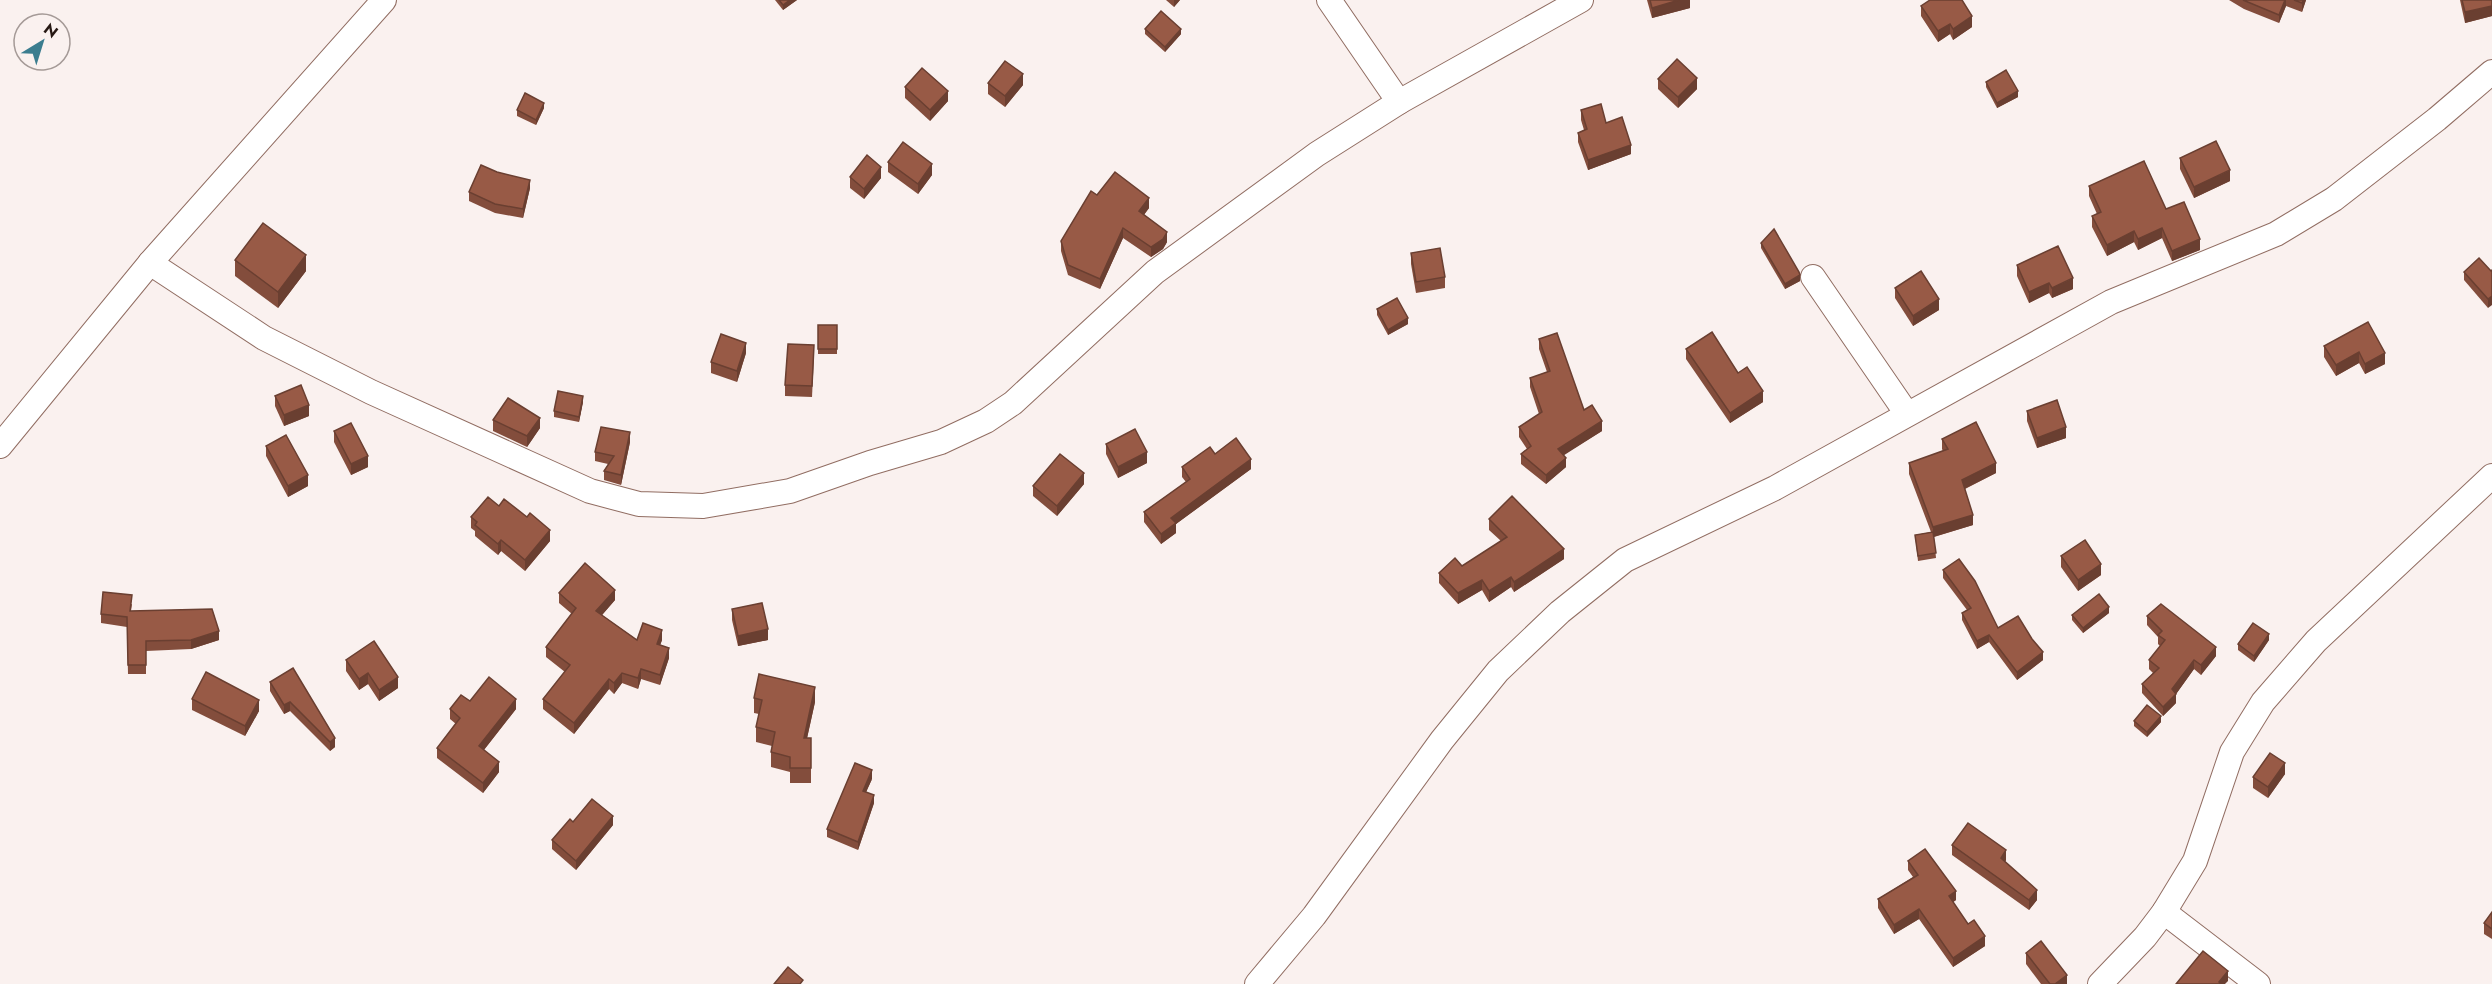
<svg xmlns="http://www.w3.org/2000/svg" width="2492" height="984" viewBox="0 0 2492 984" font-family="Jost,sans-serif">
<rect width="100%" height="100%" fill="#faf1ef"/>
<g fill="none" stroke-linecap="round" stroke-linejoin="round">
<!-- minor casing -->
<g stroke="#916d62" stroke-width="26">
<g id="minor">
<path d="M1329,0L1399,102"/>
<path d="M150,263L264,338L371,392L590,491L639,504L703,506L790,491L870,463L941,442L986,421L1013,403L1155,272L1317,154L1399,102L1581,0"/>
<path d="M1813,277L1907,414"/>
<path d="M0,446L150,263L384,0"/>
<path d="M2164,912L2258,984"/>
<path d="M1257,984L1314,916L1442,740L1498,671L1560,612L1625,560L1775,488L2111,302L2276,234L2334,199L2437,119L2492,72"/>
<path d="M2100,984L2145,937L2164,912L2195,861L2232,752L2263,702L2316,641L2492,476"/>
</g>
</g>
<!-- minor -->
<use href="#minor" stroke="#fff" stroke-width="24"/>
</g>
<!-- wall -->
<g fill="#834d3c">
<path d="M775,0H797L783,10Z"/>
<path d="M1166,0H1180L1174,7Z"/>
<path d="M1647,0H1690V8L1652,18Z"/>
<path d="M2229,0H2306L2302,12L2286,6L2279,23L2244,9Z"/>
<path d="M2460,0H2492V16L2465,23Z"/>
<path d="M1921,6L1972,27L1953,40L1950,34L1938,42L1921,16Z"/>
<path d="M1145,29L1181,34L1165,52L1145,34Z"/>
<path d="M1658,79L1697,89L1678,108L1658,89Z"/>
<path d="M1986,82L2018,97L1997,108L1986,87Z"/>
<path d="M988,83L1023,85L1005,107L988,94Z"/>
<path d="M905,87L948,101L930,121L905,98Z"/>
<path d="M544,108L536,125L517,116V110Z"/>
<path d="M1581,110L1631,154L1588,170L1578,142V133L1584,130L1581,120Z"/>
<path d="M2180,158L2230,181L2194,198L2180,169Z"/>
<path d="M888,162L932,175L918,194L888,172Z"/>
<path d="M850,177L881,178L864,199L850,188Z"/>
<path d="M2089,186L2166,209L2200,250L2172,261L2162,238L2138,250L2134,242L2107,256L2092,227V216L2097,214L2089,196Z"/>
<path d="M530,188L523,218L495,213L469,201V192Z"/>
<path d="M1097,195L1149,208L1144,215L1167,242L1163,249L1151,257L1123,238L1100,289L1068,275L1061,251V241Z"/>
<path d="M1761,243L1800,281L1785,289L1761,248Z"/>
<path d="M1411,253L1445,277V288L1416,293L1411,264Z"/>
<path d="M235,260L306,271L278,308L235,276Z"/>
<path d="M2017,265L2073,289L2052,298L2049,293L2029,303L2017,276Z"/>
<path d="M2491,271L2488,308L2464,280V272Z"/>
<path d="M1895,288L1939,310L1913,326L1895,298Z"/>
<path d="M1377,309L1408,324L1388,335L1377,315Z"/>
<rect x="818" y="325" width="19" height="29"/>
<path d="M1539,339L1584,410L1602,431L1563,455L1566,467L1546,484L1521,464V454L1527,449L1519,437V427L1539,414L1530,387V378L1547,372L1539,349Z"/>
<path d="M2324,346L2385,353V364L2365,374L2359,363L2336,376L2324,357Z"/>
<path d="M1686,349L1738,373L1763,402L1730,423L1686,359Z"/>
<path d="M746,353L737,382L711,373V362Z"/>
<path d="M814,356L812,397L785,396V385Z"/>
<path d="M275,396L309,416L284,426L275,406Z"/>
<path d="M583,402L579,422L554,417V411Z"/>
<path d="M2027,411L2066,438L2037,448L2027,421Z"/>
<path d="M493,420L540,428L527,447L493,431Z"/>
<path d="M334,431L368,467L351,475L334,442Z"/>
<path d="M1942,439L1996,473L1965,489L1973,525L1934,537L1936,558L1918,561L1915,535L1931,532L1909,474V463L1943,451L1942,449Z"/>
<path d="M630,442L621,485L604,480V471L608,464L595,461V452Z"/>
<path d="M1106,444L1147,463L1118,478L1106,454Z"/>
<path d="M266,446L308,486L288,497L266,456Z"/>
<path d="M1215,454L1251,469L1176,524V533L1161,544L1144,522V512L1186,482L1182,477V467Z"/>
<path d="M1084,484L1057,516L1033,496V486Z"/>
<path d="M499,506L550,541L525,571L501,551L498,555L475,536V531L471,528V517Z"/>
<path d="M1489,519L1564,559L1514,592L1511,587L1489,602L1482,590L1458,604L1439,583V573L1462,566L1501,541L1489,530Z"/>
<path d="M2061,556L2101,575L2078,591L2061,567Z"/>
<path d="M1943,570L1998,628L2043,660L2017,680L1989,642L1977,649L1962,620V613L1967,610L1943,578Z"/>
<path d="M559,593L615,600L602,615L637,640H662L660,645L669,658L660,685L641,679L638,689L622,683L614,694L609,689L574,734L543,709V699L565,672L546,657V647L572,614L559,603Z"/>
<path d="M132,604L131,611L219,640L191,649L146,651V674H128L127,627L101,623V614Z"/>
<path d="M732,609L768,640L738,646L732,620Z"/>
<path d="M2109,613L2083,633L2072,620V615Z"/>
<path d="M2147,616L2216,656L2201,675L2194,669L2176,694V703L2163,716L2142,693V684L2153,673L2149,669V660L2160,646L2158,644V637L2147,625Z"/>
<path d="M2269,640L2254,662L2238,650V644Z"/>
<path d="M346,660L398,688L379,701L368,684L359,690L346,671Z"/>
<path d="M270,682L335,747L330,751L290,711L284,714L270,691Z"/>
<path d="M754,698L815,702L807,738H811V783H790V772L771,767V752L772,746L756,742V727L759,714L754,713Z"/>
<path d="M192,699L259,711L245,736L192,710Z"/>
<path d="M470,701L516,709L484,750L499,772L483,793L437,758V748L456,724L450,719V709Z"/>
<path d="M2134,721L2161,722L2147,737L2134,726Z"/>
<path d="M2285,774L2268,798L2253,788V777Z"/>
<path d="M872,779L866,792L874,803L858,850L827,837V829Z"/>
<path d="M573,822L613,825L576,870L552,849V840Z"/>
<path d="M1952,845L2006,860L2005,862L2037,900L2029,910L1952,855Z"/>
<path d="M1908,861L1956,900L1953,902L1968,924L1985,946L1953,967L1919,919L1894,934L1878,908V899L1913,877L1908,870Z"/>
<path d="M2492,912V939L2484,934V923Z"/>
<path d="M2026,953L2067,984H2041L2026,964Z"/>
</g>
<!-- shaded-wall -->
<g fill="#6a3f31">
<path d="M790,0H797L783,10V5Z"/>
<path d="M1174,0H1180L1174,7Z"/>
<path d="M1679,0H1690V8L1652,18V8Z"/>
<path d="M2285,0H2286V6L2279,23V15Z"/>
<path d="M2303,0H2306L2302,12V3Z"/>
<path d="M2492,6V16L2465,23V12Z"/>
<path d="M1972,16V27L1953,40V29Z"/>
<path d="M1950,24V34L1938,42V31Z"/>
<path d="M1181,29V34L1165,52V47Z"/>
<path d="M1023,74V85L1005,107V96Z"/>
<path d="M1697,78V89L1678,108V97Z"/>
<path d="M948,91V101L930,121V110Z"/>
<path d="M2018,91V97L1997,108V103Z"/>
<path d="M544,103V108L536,125V120Z"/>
<path d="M1631,145V154L1588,170V160Z"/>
<path d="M932,164V175L918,194V184Z"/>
<path d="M881,167V178L864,199V189Z"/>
<path d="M2230,170V181L2194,198V187Z"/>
<path d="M530,180V188L523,218V209Z"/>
<path d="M1149,198V208L1139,221V211Z"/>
<path d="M1123,228V238L1100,289V279Z"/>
<path d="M2162,228V238L2138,250V239Z"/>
<path d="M2134,231V242L2107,256V245Z"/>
<path d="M1167,232V242L1163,249L1151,257V247Z"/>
<path d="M2200,239V250L2172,261V251Z"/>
<path d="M306,255V271L278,308V292Z"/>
<path d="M1800,275V281L1785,289V284Z"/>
<path d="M2073,278V289L2052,298V288Z"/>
<path d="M2049,283V293L2029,303V292Z"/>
<path d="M2492,296V305L2488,308V299Z"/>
<path d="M1939,299V310L1913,326V316Z"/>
<path d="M1408,318V324L1388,335V330Z"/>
<path d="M746,343V353L737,382V371Z"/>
<path d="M2359,352V363L2336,376V365Z"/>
<path d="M2385,353V364L2365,374V364Z"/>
<path d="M1763,391V402L1730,423V413Z"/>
<path d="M583,396V402L579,422V417Z"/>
<path d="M309,405V416L284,426V415Z"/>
<path d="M540,418V428L527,447V436Z"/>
<path d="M1602,421V431L1558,459V449Z"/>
<path d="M2066,427V438L2037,448V438Z"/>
<path d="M630,432V442L621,485V475Z"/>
<path d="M1147,452V463L1118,478V467Z"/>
<path d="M368,456V467L351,475V464Z"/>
<path d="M1566,458V467L1546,484V475Z"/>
<path d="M1251,459V469L1176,524V533L1161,544V534L1171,518Z"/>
<path d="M1996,463V473L1962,490V480Z"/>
<path d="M1084,473V484L1057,516V506Z"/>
<path d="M308,475V486L288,497V486Z"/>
<path d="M1973,515V525L1933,537V527Z"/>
<path d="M550,530V541L525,571V560Z"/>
<path d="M501,540V551L498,555V544Z"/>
<path d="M1564,549V559L1514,592V582Z"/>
<path d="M2101,564V575L2078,591V580Z"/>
<path d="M1511,577V587L1489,602V591Z"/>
<path d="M1482,580V590L1458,604V593Z"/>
<path d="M615,590V600L596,622V611Z"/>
<path d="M2109,607V613L2083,633V628Z"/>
<path d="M768,629V640L738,646V636Z"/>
<path d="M662,630V640L657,654V644Z"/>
<path d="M219,631V640L191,649V640Z"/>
<path d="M2269,634V640L2254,662V656Z"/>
<path d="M1989,635V642L1977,649V641Z"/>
<path d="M2216,647V656L2201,675V665Z"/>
<path d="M669,648V658L660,685V675Z"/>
<path d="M2043,652V660L2017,680V672Z"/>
<path d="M2194,660V669L2174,697L2176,694V703L2163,716V707L2172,689Z"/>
<path d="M641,669V679L638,689V678Z"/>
<path d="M368,673V684L359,690V679Z"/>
<path d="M622,673V683L614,694V683Z"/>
<path d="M398,677V688L379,701V690Z"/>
<path d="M609,679V689L574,734V723Z"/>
<path d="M815,687V702L804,752V738Z"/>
<path d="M516,699V709L479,756V746Z"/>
<path d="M259,700V711L245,736V726Z"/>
<path d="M290,702V711L284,714V705Z"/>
<path d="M2161,716V722L2147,737V732Z"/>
<path d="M335,738V747L330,751V742Z"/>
<path d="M499,762V772L483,793V783Z"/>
<path d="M2285,763V774L2268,798V787Z"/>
<path d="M872,770V779L863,799V791Z"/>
<path d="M874,795V803L858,850V842Z"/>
<path d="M613,816V825L576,870V861Z"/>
<path d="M2006,850V860L2001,868V858Z"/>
<path d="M2037,890V900L2029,910V900Z"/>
<path d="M1956,891V900L1949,905V896Z"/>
<path d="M1919,909V919L1894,934V925Z"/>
<path d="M1985,936V946L1953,967V958Z"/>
<path d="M2228,971V981L2225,984H2219V982Z"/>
<path d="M2067,975V984H2055Z"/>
</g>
<!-- building -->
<g fill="#985a46" stroke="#6a3f31" stroke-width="1.5">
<path d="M779,0H790L783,5Z"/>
<path d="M1650,0H1679L1652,8Z"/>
<path d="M1930,0H1962L1972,16L1953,29L1950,24L1938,31L1921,6Z"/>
<path d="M2243,0H2285L2279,15Z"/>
<path d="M2294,0H2303L2302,3Z"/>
<path d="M2462,0H2492V6L2465,12Z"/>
<path d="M1161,11L1181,29L1165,47L1145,29Z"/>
<path d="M1677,59L1697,78L1678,97L1658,79Z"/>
<path d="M1005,61L1023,74L1005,96L988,83Z"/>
<path d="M922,68L948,91L930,110L905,87Z"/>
<path d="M2006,70L2018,91L1997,103L1986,82Z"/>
<path d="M525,93L544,103L536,120L517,110Z"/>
<path d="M1601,104L1606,123L1622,117L1631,145L1588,160L1578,133L1587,129L1581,110Z"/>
<path d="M2216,141L2230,170L2194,187L2180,158Z"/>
<path d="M903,142L932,164L918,184L888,162Z"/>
<path d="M867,155L881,167L864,189L850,177Z"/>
<path d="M2144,161L2166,209L2184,202L2200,239L2172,251L2162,228L2138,239L2134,231L2107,245L2092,216L2101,212L2089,186Z"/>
<path d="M481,165L497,172L530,180L523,209L495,204L469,192Z"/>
<path d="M1115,172L1149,198L1139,211L1167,232L1163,239L1151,247L1123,228L1100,279L1068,265L1061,241L1091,191L1097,195Z"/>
<path d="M263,223L306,255L278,292L235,260Z"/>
<path d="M1774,229L1799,272L1800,275L1785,284L1761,243Z"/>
<path d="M2058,246L2073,278L2052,288L2049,283L2029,292L2017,265Z"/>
<path d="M1440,248L1445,277L1416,282L1411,253Z"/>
<path d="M2479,258L2491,271L2492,270V296L2488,299L2464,272Z"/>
<path d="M1921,271L1939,299L1913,316L1895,288Z"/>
<path d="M1397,298L1408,318L1388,330L1377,309Z"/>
<path d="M2368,322L2385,353L2365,364L2359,352L2336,365L2324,346Z"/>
<rect x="818" y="325" width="19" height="24"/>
<path d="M1712,332L1738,373L1747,367L1763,391L1730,413L1686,349Z"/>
<path d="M1557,333L1584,410L1592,405L1602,421L1558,449L1566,458L1546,475L1521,454L1531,446L1519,427L1542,412L1530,378L1550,371L1539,339Z"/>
<path d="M721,334L746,343L737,371L711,362Z"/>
<path d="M788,344L814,345L812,386L785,385Z"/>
<path d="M301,385L309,405L284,415L275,396Z"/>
<path d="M558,391L583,396L579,417L554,411Z"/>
<path d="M508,398L540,418L527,436L493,420Z"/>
<path d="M2057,400L2066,427L2037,438L2027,411Z"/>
<path d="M1976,422L1996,463L1962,480L1973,515L1933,527L1909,463L1948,449L1942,439Z"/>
<path d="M351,423L368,456L351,464L334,431Z"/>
<path d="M601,427L630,432L621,475L604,471L614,456L595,452Z"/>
<path d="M1135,429L1147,452L1118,467L1106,444Z"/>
<path d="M286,435L308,475L288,486L266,446Z"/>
<path d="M1236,438L1251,459L1171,518L1176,523L1161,534L1144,512L1190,479L1182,467L1210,447L1215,454Z"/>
<path d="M1060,454L1084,473L1057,506L1033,486Z"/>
<path d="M1512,496L1564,549L1514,582L1511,577L1489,591L1482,580L1458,593L1439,573L1455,558L1462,566L1507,537L1489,519Z"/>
<path d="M488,497L499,506L504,499L527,517L530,513L550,530L525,560L501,540L498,544L475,525L477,522L471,517Z"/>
<path d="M1933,532L1936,553L1918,556L1915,535Z"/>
<path d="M2085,540L2101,564L2078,580L2061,556Z"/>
<path d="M1959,559L1975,581L1998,628L2018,616L2032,639L2043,652L2017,672L1989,635L1977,641L1962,613L1971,608L1943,570Z"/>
<path d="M585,563L615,590L596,611L637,640L643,623L662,630L657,644L669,648L660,675L641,669L638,678L622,673L614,683L609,679L574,723L543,699L570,665L546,647L576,608L559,593Z"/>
<path d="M103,592L132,595L130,611L212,609L219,631L191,640L146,641V665H128L127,617L101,614Z"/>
<path d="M2099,594L2109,607L2083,628L2072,615Z"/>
<path d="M762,603L768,629L738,636L732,609Z"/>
<path d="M2161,604L2216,647L2201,665L2194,660L2172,689L2176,694L2163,707L2142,684L2159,668L2149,660L2165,640L2158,635L2162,631L2147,616Z"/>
<path d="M2253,623L2269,634L2254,656L2238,644Z"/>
<path d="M374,641L398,677L379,690L368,673L359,679L346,660Z"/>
<path d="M293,668L335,738L330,742L290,702L284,705L270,682Z"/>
<path d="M206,672L259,700L245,726L192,699Z"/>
<path d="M759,674L815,687L804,738H811V768H790V757L771,752L775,732L756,727L762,700L754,698Z"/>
<path d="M489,677L516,699L479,746L499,762L483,783L437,748L460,718L450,709L461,695L470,701Z"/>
<path d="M2147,705L2161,716L2147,732L2134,721Z"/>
<path d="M2270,753L2285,763L2268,787L2253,777Z"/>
<path d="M855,763L872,770L863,791L874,795L858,842L827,829Z"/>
<path d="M592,799L613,816L576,861L552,840L570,819L573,822Z"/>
<path d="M1968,823L2006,850L2001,858L2037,890L2029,900L1952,845Z"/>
<path d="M1925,849L1956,891L1949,896L1968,924L1974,920L1985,936L1953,958L1919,909L1894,925L1878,899L1918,875L1908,861Z"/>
<path d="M2492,912V929L2484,923Z"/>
<path d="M2041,941L2067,975L2055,984H2050L2026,953Z"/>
<path d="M2203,951L2228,971L2219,982L2221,984H2176Z"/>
<path d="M788,967L803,980L800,984H774Z"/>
</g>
<!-- north arrow -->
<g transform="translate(42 42) rotate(38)"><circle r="28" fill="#faf1ef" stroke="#a59a97" stroke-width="1.5"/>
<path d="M0-4.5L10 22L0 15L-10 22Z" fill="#3b7d8f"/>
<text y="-9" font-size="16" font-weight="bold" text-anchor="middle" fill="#261813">N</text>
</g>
</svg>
